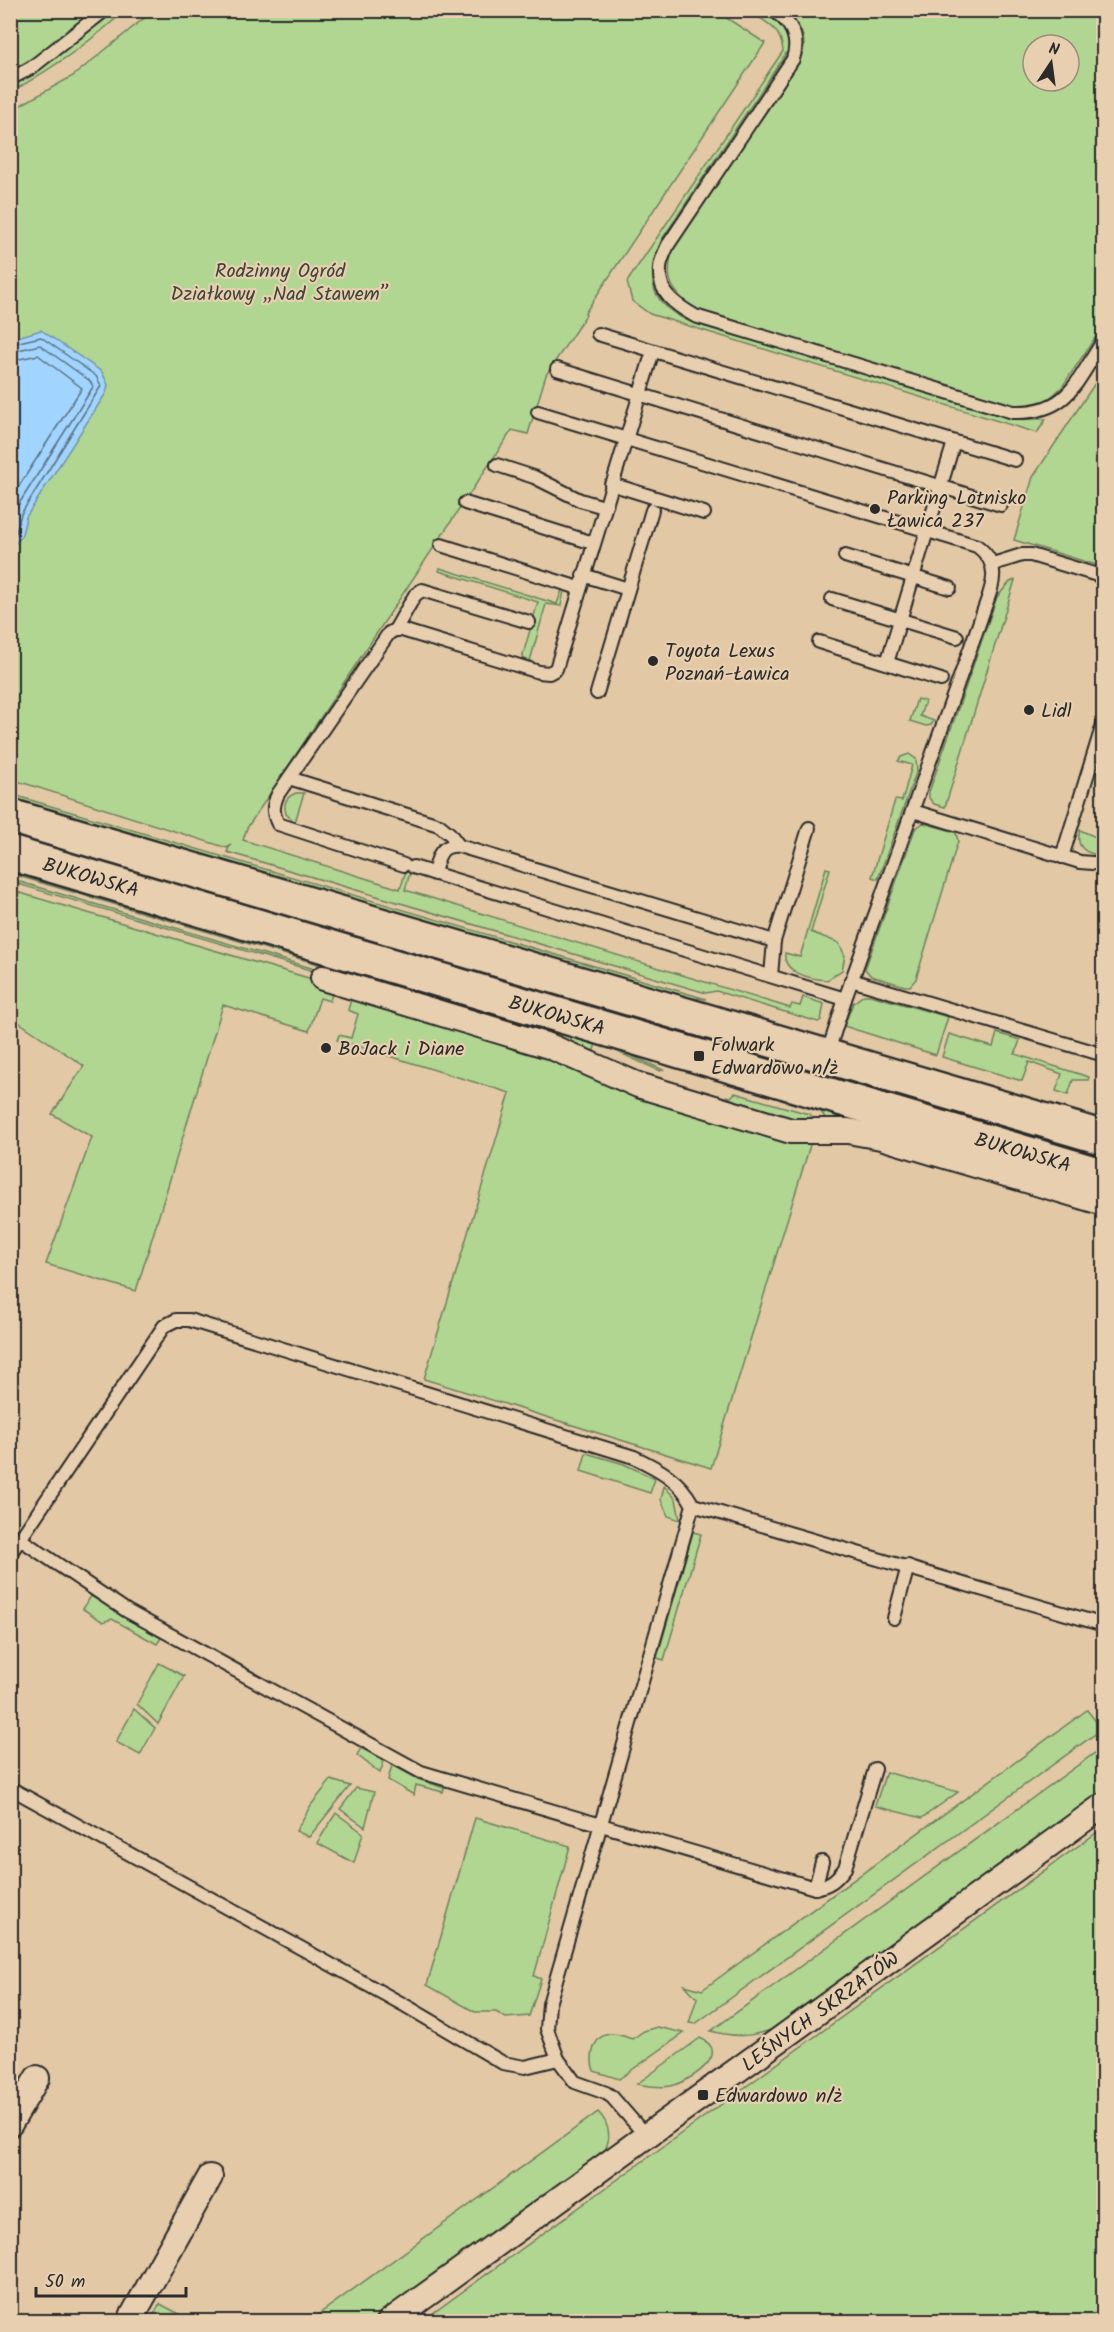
<svg xmlns="http://www.w3.org/2000/svg" width="1114" height="2332" viewBox="0 0 1114 2332" font-family="Kalam,sans-serif">
<rect width="100%" height="100%" fill="#e2c8a4"/>
<filter id="ink" filterUnits="userSpaceOnUse"><feTurbulence type="fractalNoise" baseFrequency=".0167" numOctaves="2"/><feDisplacementMap in="SourceGraphic" scale="12" xChannelSelector="R" yChannelSelector="G"/><feConvolveMatrix kernelMatrix="1 2 1 2 8 2 1 2 1" color-interpolation-filters="sRGB"/></filter>
<g filter="url(#ink)">
<!-- green -->
<g fill="#b1d691" stroke="#6e805e" stroke-width="1.5" fill-rule="evenodd">
<path d="M10,11H98L44,51L11,71Z"/>
<path d="M116,11H124C90,43 51,69 11,92L10,85L50,62Z"/>
<path d="M153,11H716L765,43L585,313L586,315L546,375L528,434L512,430L247,828L243,840L400,889L408,865L412,866L405,890L790,1008L792,1004L800,1006L803,997L824,1004L821,1020L818,1022L716,991L706,993L227,852L231,844L227,848L11,779L10,111L73,76Z"/>
<path d="M749,11C770,11 790,27 789,49L662,239C644,281 650,305 693,323L1003,415L1017,419H1046L1037,433L650,314L632,301L627,282L783,51C781,28 767,23 749,11Z"/>
<path d="M786,11H1103V326L1062,387L1051,397L1038,404L1023,407L1007,404L696,310C668,289 664,278 674,244L779,90C802,61 818,41 786,11ZM1033,45H1069V81H1033Z"/>
<path d="M1103,371V567L1014,540L1033,477Z"/>
<path d="M440,568L557,604L562,590L564,591L561,606L546,604L530,661L522,658L538,602L439,571Z"/>
<path d="M1015,580L945,807L934,804L929,798V792L997,597L1010,582Z"/>
<path d="M917,699L925,701L920,716L934,721L931,725L926,726L910,721Z"/>
<path d="M909,754L916,759L917,770L878,879L872,877L895,800L902,801L912,765L898,761L901,757Z"/>
<path d="M296,793H304L295,822L286,814C283,803 286,797 296,793Z"/>
<path d="M10,794L706,999L675,997L11,802Z"/>
<path d="M923,823L952,831L956,833L958,841L916,979L910,986H905L871,976L865,969L915,829Z"/>
<path d="M10,830L781,1057L779,1066L11,840Z"/>
<path d="M1080,830L1098,838L1100,842L1099,855C1084,853 1075,846 1080,830Z"/>
<path d="M10,867L592,1038L663,1070L660,1071L596,1042L594,1051L539,1029L11,874Z"/>
<path d="M826,868L830,869L811,932L839,943L845,956L842,970L827,980C811,979 782,973 785,953L800,957Z"/>
<path d="M10,879L325,972L324,974L11,882Z"/>
<path d="M10,890L322,982L333,990L330,1001L320,998L309,1031L223,1005L136,1291L46,1264L92,1137L52,1114L84,1066L11,1017L13,1005L10,985Z"/>
<path d="M864,995H870L948,1017L936,1055L844,1026L853,1003Z"/>
<path d="M352,996L811,1142L711,1468L424,1379L510,1093L337,1040L339,1035L351,1038L358,1014L348,1010Z"/>
<path d="M997,1033L1020,1040L1015,1054L1089,1077L1088,1080H1073L1068,1095L1056,1091L1062,1074L1029,1062L1022,1081L942,1057L949,1034L993,1047Z"/>
<path d="M793,1060L1103,1151V1162L791,1070Z"/>
<path d="M735,1093L809,1114L815,1119L813,1121L796,1119L730,1099L726,1096L731,1097Z"/>
<path d="M783,1095L853,1118L851,1124L827,1120L821,1112L781,1100Z"/>
<path d="M586,1453L624,1464L655,1479L650,1493L581,1471Z"/>
<path d="M664,1486L676,1499L680,1520L668,1516L661,1500Z"/>
<path d="M693,1532L701,1534L664,1660L657,1658Z"/>
<path d="M91,1596L161,1638L157,1644L112,1619L103,1622L83,1609Z"/>
<path d="M159,1663L184,1676L158,1724L137,1704Z"/>
<path d="M134,1709L155,1728L140,1755L116,1742Z"/>
<path d="M1087,1710L1102,1729L695,2024L689,2023L697,1998L685,1985L702,1990Z"/>
<path d="M1103,1747V1791L1101,1794L787,2023C761,2036 740,2039 711,2031Z"/>
<path d="M361,1748L384,1761L380,1773L357,1755Z"/>
<path d="M392,1765L418,1779L444,1788L443,1792L416,1785L414,1795L388,1780Z"/>
<path d="M886,1772L958,1792L922,1818L875,1806Z"/>
<path d="M331,1780L350,1786L309,1837L296,1831L311,1805Z"/>
<path d="M356,1788L374,1792L365,1827L340,1809Z"/>
<path d="M336,1813L363,1833L354,1863L317,1843Z"/>
<path d="M475,1818L570,1846L534,1976L541,1979L529,2016L506,2018L496,2012H475L427,1985Z"/>
<path d="M1103,1828V2321H422Z"/>
<path d="M657,2027L684,2033L619,2079L594,2071C589,2057 593,2033 613,2034C619,2034 626,2037 632,2039L644,2031Z"/>
<path d="M700,2038C734,2053 689,2082 671,2086C659,2088 649,2086 637,2084Z"/>
<path d="M598,2112C610,2124 612,2139 603,2154L371,2321L308,2322Z"/>
<path d="M160,2304L193,2321H150Z"/>
</g>
<!-- water -->
<path fill="#a1d5ff" stroke="#7291aa" stroke-width="1.5" d="M41,330L102,372L108,385L106,393L26,517C23,530 23,540 11,546V339Z"/>
<g fill="none" stroke-linecap="round" stroke-linejoin="round">
<!-- shore -->
<g stroke="#5a6f80" stroke-width="1.5">
<path d="M10,344L41,337L96,376L101,386L21,514L16,533L10,539"/>
<path d="M10,352L40,345L90,381L93,387L15,510L10,525"/>
<path d="M10,361L38,355L82,388L10,500"/>
</g>
<!-- lane casing -->
<g stroke="#2b2b2b" stroke-width="16">
<g id="lane">
<path d="M773,10C791,22 800,38 793,59L668,245C665,252 660,261 660,268C658,294 676,305 695,316L1013,412C1069,414 1076,381 1104,340"/>
<path d="M10,79L31,68L105,10"/>
<path d="M598,334L1015,460"/>
<path d="M557,369L1001,505"/>
<path d="M538,412L977,546C1006,568 989,592 980,621L845,999L827,1055"/>
<path d="M497,465L534,477L580,500L604,507"/>
<path d="M611,484L704,513"/>
<path d="M465,503L593,543"/>
<path d="M441,545L579,588"/>
<path d="M845,556L950,588"/>
<path d="M993,564L1022,555H1031L1104,577"/>
<path d="M583,575L628,589"/>
<path d="M832,599L957,637"/>
<path d="M395,630L415,595L422,590L529,622"/>
<path d="M819,642L941,680"/>
<path d="M887,663L954,442"/>
<path d="M597,693L652,510"/>
<path d="M289,778L439,825L450,834L459,846"/>
<path d="M913,811L1080,862L1104,864"/>
<path d="M1062,857L1104,721"/>
<path d="M404,865L278,824C272,812 273,805 278,794L389,633L395,630H402L539,672L549,673L556,669L653,351"/>
<path d="M413,867L845,999"/>
<path d="M434,874C438,858 439,844 459,846L774,941"/>
<path d="M771,976L774,941L809,828"/>
<path d="M851,980L1104,1055"/>
<path d="M693,1505L1104,1625"/>
<path d="M20,1539L127,1611L421,1772L815,1888L822,1862"/>
<path d="M10,1554L164,1326L176,1320H189L634,1457C659,1469 680,1480 693,1505L549,2004L547,2029L558,2059"/>
<path d="M894,1618L908,1566"/>
<path d="M10,1788L406,2006L503,2063L525,2067L558,2059L575,2082L606,2093L612,2097L646,2136"/>
<path d="M815,1888C830,1885 836,1880 845,1868L875,1769"/>
</g>
</g>
<!-- street casing -->
<g stroke="#2b2b2b" stroke-width="28">
<g id="street">
<path d="M323,978L549,1046L638,1085L791,1131H848L881,1137L1104,1203"/>
<path d="M10,2124L37,2078"/>
<path d="M129,2322L210,2177"/>
<path d="M389,2322L1104,1805"/>
</g>
</g>
<!-- secondary casing -->
<g stroke="#2b2b2b" stroke-width="38">
<g id="secondary">
<path d="M10,816L1104,1138"/>
<path d="M10,853L1104,1176"/>
</g>
</g>
<!-- lane -->
<use href="#lane" stroke="#e7cfaf" stroke-width="12"/>
<!-- street -->
<use href="#street" stroke="#e7cfaf" stroke-width="24"/>
<!-- secondary -->
<use href="#secondary" stroke="#e7cfaf" stroke-width="33"/>
</g>
</g>
<!-- markers -->
<g fill="#2b2b2b" stroke="#e7cfaf" stroke-width="2">
<circle cx="875" cy="509" r="6"/>
<circle cx="653" cy="661" r="6"/>
<circle cx="1029" cy="710" r="6"/>
<circle cx="326" cy="1048" r="6"/>
<rect x="693" y="1050" width="12" height="12" rx="3"/>
<rect x="697" y="2089" width="12" height="12" rx="3"/>
</g>
<g text-anchor="middle" stroke-width="4.5" stroke-linejoin="round" paint-order="stroke">
<!-- park labels -->
<g font-size="20" fill="#3f453a" stroke="#e7cfaf">
<text x="280" y="277">Rodzinny Ogród<tspan x="280" dy="23">Działkowy „Nad Stawem”</tspan></text>
</g>
<!-- poi labels -->
<g font-size="20" fill="#2b2b2b" stroke="#e7cfaf" text-anchor="start">
<text x="887" y="504">Parking Lotnisko<tspan x="887" dy="23">Ławica 237</tspan></text>
<text x="665" y="657">Toyota Lexus<tspan x="665" dy="23">Poznań-Ławica</tspan></text>
<text x="1041" y="717">Lidl</text>
<text x="711" y="1051">Folwark<tspan x="711" dy="23">Edwardowo n/ż</tspan></text>
<text x="338" y="1055">BoJack i Diane</text>
<text x="715" y="2102">Edwardowo n/ż</text>
</g>
<!-- street labels -->
<g font-size="20" fill="#2b2b2b" stroke="#e7cfaf">
<text transform="translate(91 877) rotate(16)" y="7">BUKOWSKA</text>
<text transform="translate(557 1015) rotate(16)" y="7">BUKOWSKA</text>
<text transform="translate(1023 1152) rotate(16)" y="7">BUKOWSKA</text>
<text transform="translate(820 2011) rotate(-36)" y="7">LEŚNYCH SKRZATÓW</text>
</g>
</g>
<!-- margin -->
<rect width="1114" height="2332" fill="none" stroke="#e7cfaf" stroke-width="36"/>
<rect x="18" y="18" width="1078" height="2296" fill="none" stroke="#2b2b2b" stroke-width="2" filter="url(#ink)"/>
<!-- north arrow -->
<g transform="translate(1051 63) rotate(13)"><circle r="28" fill="#e7cfaf" stroke="#9c8d7a" stroke-width="1.5"/>
<path d="M0-4.5L10 22L0 15L-10 22Z" fill="#2b2b2b"/>
<text y="-9" font-size="16" font-weight="bold" text-anchor="middle" fill="#2b2b2b">N</text>
</g>
<!-- scale -->
<path d="M36 2287v9h150v-9" fill="none" stroke="#2b2b2b" stroke-width="3"/>
<text x="45" y="2287" font-size="18" fill="#2b2b2b" stroke="#e7cfaf" stroke-width="4.5" paint-order="stroke">50 m</text>
</svg>
